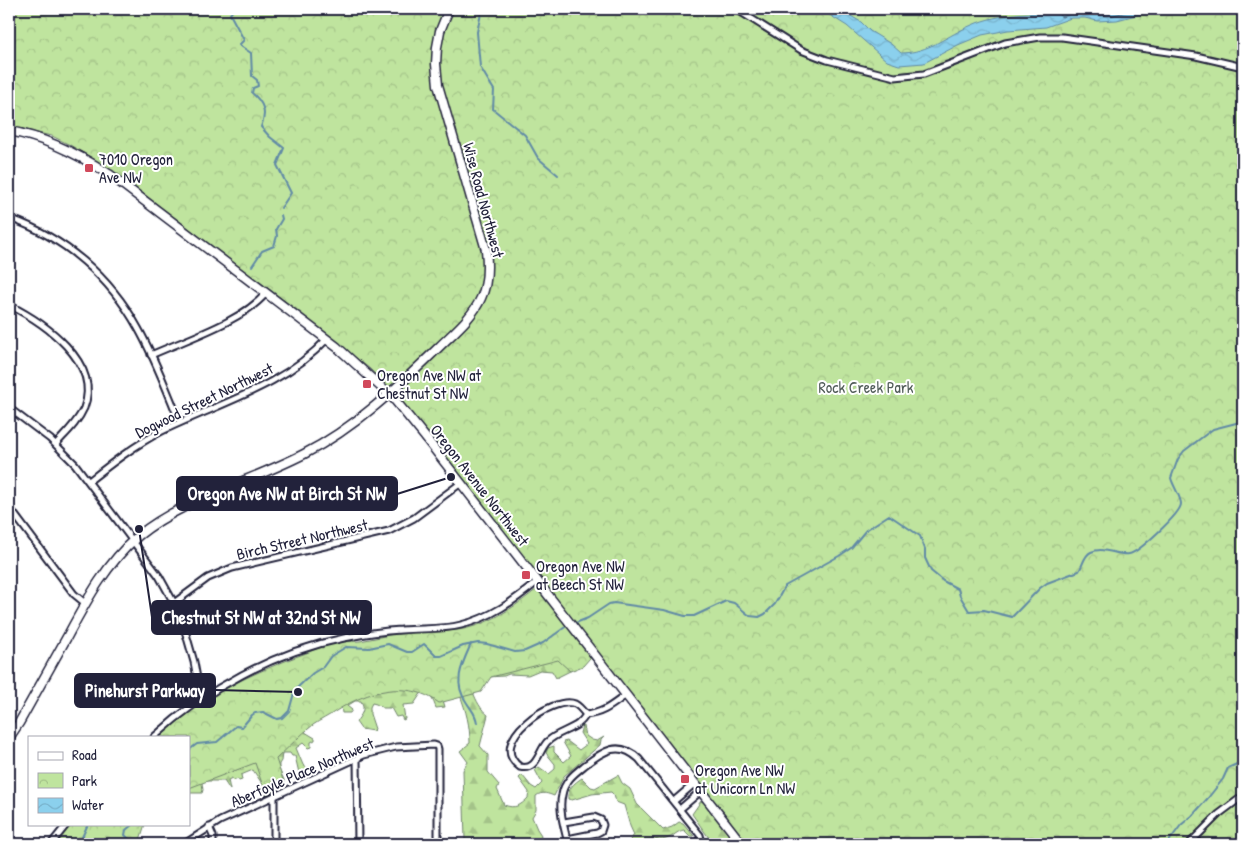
<svg xmlns="http://www.w3.org/2000/svg" width="1252" height="853" viewBox="0 0 1252 853" font-family="'Patrick Hand',sans-serif">
<defs>
<pattern id="forest-firs" width="22" height="20" patternUnits="userSpaceOnUse" patternTransform="scale(1.25)"><rect width="22" height="20" fill="#bfe49e"/><path d="M5 1l3.5 6h-7zM16 11l3.5 6h-7z" fill="#a4c389"/></pattern>
<pattern id="park-crowns" width="20" height="18" patternUnits="userSpaceOnUse" patternTransform="scale(1.25)"><rect width="20" height="18" fill="#bfe49e"/><path d="M2 6a3 3 0 1 1 6 0M12 15a3 3 0 1 1 6 0" fill="none" stroke="#a4c389"/></pattern>
<pattern id="water-waves" width="16" height="10" patternUnits="userSpaceOnUse" patternTransform="scale(1.25)"><rect width="16" height="10" fill="#8bd0ed"/><path d="M0 5q4-4 8 0t8 0" fill="none" stroke="#78b2cc"/></pattern>
</defs>
<rect width="100%" height="100%" fill="#fff"/>
<filter id="ink" filterUnits="userSpaceOnUse"><feTurbulence type="fractalNoise" baseFrequency=".02" numOctaves="2"/><feDisplacementMap in="SourceGraphic" scale="10" xChannelSelector="R" yChannelSelector="G"/><feConvolveMatrix kernelMatrix="1 2 1 2 8 2 1 2 1" color-interpolation-filters="sRGB"/></filter>
<g filter="url(#ink)">
<!-- forest -->
<g fill="url(#forest-firs)" stroke="#70836c">
<path d="M531,651L582,665L556,678L552,671L540,670L528,675L509,674L504,676L488,677L473,692C476,700 481,710 488,715L480,746L488,755V772L499,785L497,789L504,805C515,809 520,806 528,798L529,792L519,778L522,775L531,786L536,789L542,783L535,770L539,767L549,774L555,769V764L546,753L548,748L554,746V752L564,762L571,756L563,742L567,741L579,750L587,744L580,733L582,726H584L586,736L592,740L597,741L604,737L601,740L600,745L564,776L554,796C549,794 542,791 536,796V810L532,817L537,829L541,835L540,844H470L465,840L463,770L468,762L460,751L470,743C470,725 466,711 460,695L443,700L445,707L436,708C433,700 431,694 422,692L414,704L403,705L405,719L403,720L401,716L396,717L391,708H383L376,704L372,703L370,707V714L375,729L373,731L361,729L356,722C361,715 366,710 361,701H355L347,706L352,710L350,713H342L341,706L325,712L305,732L315,738V740L311,742V747L308,748L303,743L296,748L303,765L308,769L307,775L303,776L299,773L295,756H292L290,753H282L281,761L279,764C278,772 284,776 285,784L277,790L262,789L261,782L253,770L241,775L242,780L239,781L238,779L233,781L232,778L228,780L230,790L224,781H205L202,783L203,790L202,793H189V752L291,714Z"/>
<path d="M618,775L622,783L630,789L637,804L663,830L672,827L679,822L683,823L694,836H690L684,830C677,831 673,837 666,839C656,842 653,835 643,844H627L634,835L630,826L624,805L616,802L614,795L611,792L592,794L572,800L568,799C567,789 574,783 582,778L591,787L595,788Z"/>
<path d="M701,801L706,804L737,844H708L709,838L692,814Z"/>
</g>
<!-- park -->
<g fill="url(#park-crowns)" stroke="#70836c">
<path d="M9,9H1243V844H747L723,811L692,775L621,685L590,658L583,666L570,671L558,660L491,677L481,692L439,703C407,679 367,691 336,711C329,716 320,720 313,725C300,735 288,748 276,759L285,786L266,795L255,763L189,788V737H156C197,699 246,676 298,656C308,653 319,647 330,644C339,641 350,642 360,641C377,638 395,633 412,631C427,630 443,632 458,630C491,625 519,604 544,583L424,430L386,385L370,369L290,305L132,185L95,160L70,145L52,136L9,127Z"/>
<path d="M71,824H145L140,840V844H56Z"/>
</g>
<!-- water -->
<path fill="url(#water-waves)" stroke="#618aa6" d="M820,9H839L861,22L870,31L891,44L901,53C928,53 948,35 972,25C985,19 1002,16 1016,14C1032,12 1046,14 1062,9H1159L1117,20L1097,21L1085,18H1071L1046,27L1008,30L982,35L958,45L924,63L899,65L887,61L847,26Z"/>
<g fill="none" stroke-linecap="round" stroke-linejoin="round">
<!-- shore -->
<path stroke="#4c6882" stroke-width="1" d="M1060,9L1059,15L1062,17L1072,13L1110,16L1137,9"/>
<!-- stream -->
<g stroke="#618aa6" stroke-width="2">
<path d="M234,9L230,14L244,40L239,45L251,53L252,76L257,80L258,86L253,88L252,93C264,103 267,113 261,127L270,137L284,148L277,165L291,193L281,208"/>
<path d="M482,9L477,32L480,67L494,90L493,109L525,135L538,158L558,175"/>
<path d="M252,266L262,251L274,246L277,236L276,229L282,219L281,215"/>
<path d="M573,624L588,618L609,604L614,603L664,610L685,616H694L726,601L734,603L750,616L759,617L765,614L775,604L785,586L839,556L851,548L866,530L889,515L920,536L925,549V558L931,571L943,581L958,589L960,596L969,611L984,610L1012,617L1040,588L1047,583L1079,571C1083,565 1084,555 1091,552C1105,546 1117,556 1129,554C1138,553 1181,513 1181,504C1181,497 1173,486 1171,478L1178,459L1184,451L1213,429L1240,422L1243,425"/>
<path d="M471,644C462,664 452,683 467,703C472,711 476,714 477,723"/>
<path d="M189,750L197,744L217,742L236,726L242,727L252,715L255,713L263,712L277,719L282,718L289,711L294,693L298,687L313,673L323,667L331,656L346,647L369,648L388,644L407,652H412L424,644L436,656H441L463,646L478,643L487,644L515,652L525,651L543,643L568,625"/>
<path d="M79,844L88,824"/>
<path d="M129,844V839L125,835L126,830L133,824"/>
<path d="M1167,844L1181,825L1192,816L1208,798L1223,779L1228,768L1239,763L1243,764"/>
</g>
<!-- street casing -->
<g stroke="#22223b" stroke-width="9">
<g id="street">
<path d="M736,9L801,50L827,60L895,77L924,74L1005,43L1040,37H1062L1154,50L1196,56L1243,67"/>
<path d="M9,218C64,237 110,277 138,328C155,358 167,391 180,422"/>
<path d="M9,305C43,322 102,362 84,408C78,422 66,433 56,444"/>
<path d="M151,355C184,340 244,321 266,293"/>
<path d="M9,408L50,439L75,464L159,576L174,603L186,634L194,662L201,700"/>
<path d="M89,481C112,463 135,445 162,431C219,403 283,387 327,339"/>
<path d="M9,507L74,594L85,603"/>
<path d="M174,603L208,578L232,568L389,531L414,518L461,483"/>
<path d="M586,715C583,711 579,706 575,704C553,695 485,742 520,767C537,771 538,752 547,742C556,733 568,731 578,724C582,721 584,718 586,715C604,713 612,705 626,695"/>
<path d="M154,737C206,689 274,652 344,638C363,634 382,631 401,630C421,628 442,630 461,625C490,618 514,601 537,582"/>
<path d="M357,758L358,844"/>
<path d="M274,796V844"/>
<path d="M674,801L695,783"/>
<path d="M680,809L701,791"/>
<path d="M564,822L594,817L601,820L603,825L601,831L597,833L567,839"/>
<path d="M209,827L213,836V844"/>
<path d="M51,844L67,824"/>
<path d="M184,844L220,821L364,755L396,747L434,745L437,746L438,749V844"/>
<path d="M568,844C565,829 558,810 562,795C564,781 575,773 585,765C603,751 619,740 639,759L700,835L701,839L699,844"/>
<path d="M1189,844L1219,814L1243,796"/>
</g>
</g>
<!-- secondary casing -->
<g stroke="#22223b" stroke-width="11">
<g id="secondary">
<path d="M9,131C45,137 78,154 109,174L337,347L394,399L425,437L742,844"/>
<path d="M9,738L19,723C35,694 51,666 67,637C87,600 106,564 138,536C183,499 252,481 304,454C355,428 398,387 439,347C454,332 472,318 481,298C488,283 488,267 486,250L438,85L436,64L437,47L440,31L449,9"/>
</g>
</g>
<!-- street -->
<use href="#street" stroke="#fff" stroke-width="5"/>
<!-- secondary -->
<use href="#secondary" stroke="#fff" stroke-width="8"/>
</g>
</g>
<!-- markers -->
<g fill="#d1495b" stroke="#fff" stroke-width="2">
<rect x="84" y="163" width="10" height="10" rx="2.5"/>
<rect x="362" y="379" width="10" height="10" rx="2.5"/>
<rect x="521" y="570" width="10" height="10" rx="2.5"/>
<rect x="680" y="774" width="10" height="10" rx="2.5"/>
</g>
<g text-anchor="middle" stroke-width="4" stroke-linejoin="round" paint-order="stroke">
<!-- poi labels -->
<g font-size="16" fill="#22223b" stroke="#fff" text-anchor="start">
<text x="99" y="165">7010 Oregon<tspan x="99" dy="18">Ave NW</tspan></text>
<text x="377" y="381">Oregon Ave NW at<tspan x="377" dy="18">Chestnut St NW</tspan></text>
<text x="536" y="572">Oregon Ave NW<tspan x="536" dy="18">at Beech St NW</tspan></text>
<text x="695" y="776">Oregon Ave NW<tspan x="695" dy="18">at Unicorn Ln NW</tspan></text>
</g>
<!-- street labels -->
<g font-size="16" fill="#22223b" stroke="#fff">
<text transform="translate(484 200) rotate(75)" y="6">Wise Road Northwest</text>
<text transform="translate(204 400) rotate(-26)" y="6">Dogwood Street Northwest</text>
<text transform="translate(480 485) rotate(52)" y="6">Oregon Avenue Northwest</text>
<text transform="translate(302 539) rotate(-13)" y="6">Birch Street Northwest</text>
<text transform="translate(302 772) rotate(-23)" y="6">Aberfoyle Place Northwest</text>
</g>
<!-- park labels -->
<g font-size="16" fill="#515c59" stroke="#fff">
<text x="866" y="393">Rock Creek Park</text>
</g>
</g>
<!-- callouts -->
<path fill="none" stroke="#22223b" stroke-width="2" d="M451 477L397 494M139 529L152 617M298 692L215 690"/>
<g fill="#22223b" stroke="#fff" stroke-width="2">
<circle cx="451" cy="477" r="5"/>
<circle cx="139" cy="529" r="5"/>
<circle cx="298" cy="692" r="5"/>
</g>
<g fill="#22223b" stroke="#22223b" stroke-width="2">
<rect x="177" y="477" width="220" height="33" rx="5"/>
<rect x="152" y="601" width="219" height="33" rx="5"/>
<rect x="75" y="674" width="140" height="33" rx="5"/>
</g>
<g font-size="18" text-anchor="middle" font-weight="bold" fill="#fff">
<text x="287" y="500">Oregon Ave NW at Birch St NW</text>
<text x="261" y="624">Chestnut St NW at 32nd St NW</text>
<text x="145" y="697">Pinehurst Parkway</text>
</g>
<!-- margin -->
<rect width="1252" height="853" fill="none" stroke="#fff" stroke-width="30"/>
<rect x="15" y="15" width="1222" height="823" fill="none" stroke="#22223b" stroke-width="2" filter="url(#ink)"/>
<!-- legend -->
<rect x="28" y="736" width="162" height="90" fill="#ffffff" stroke="#a7a7b1"/>
<rect x="38" y="752" width="25" height="8" fill="#ffffff" stroke="#a7a7b1"/>
<text x="72" y="760" font-size="15" fill="#22223b">Road</text>
<rect x="38" y="773" width="25" height="15" fill="url(#park-crowns)" stroke="#a7a7b1"/>
<text x="72" y="786" font-size="15" fill="#22223b">Park</text>
<rect x="38" y="798" width="25" height="15" fill="url(#water-waves)" stroke="#a7a7b1"/>
<text x="72" y="810" font-size="15" fill="#22223b">Water</text>
</svg>
